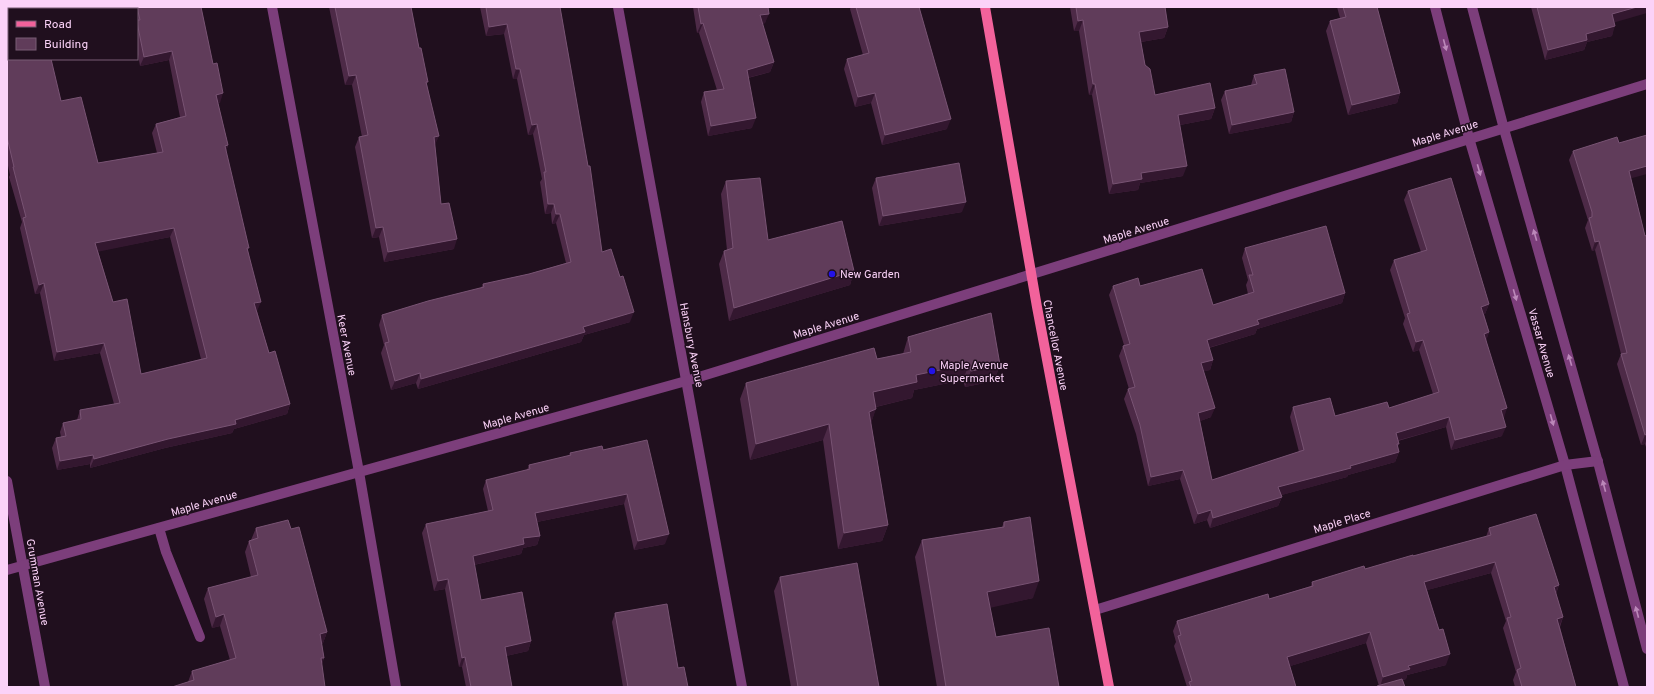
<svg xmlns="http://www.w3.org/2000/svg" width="1654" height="694" viewBox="0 0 1654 694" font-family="Overpass,sans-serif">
<rect width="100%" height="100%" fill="#200f1e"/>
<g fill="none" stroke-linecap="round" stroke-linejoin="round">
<!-- minor -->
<g stroke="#7c3e7b" stroke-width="10">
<path d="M272,7L359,472L396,687"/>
<path d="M618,7L742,687"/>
<path d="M1435,7L1469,138L1565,465L1624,687"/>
<path d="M1472,7L1504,129L1599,466L1647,649"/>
<path d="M7,481L45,687"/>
<path d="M159,528L166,552L200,637"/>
<path d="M7,570L686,381L1647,84"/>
<path d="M1095,610L1565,465L1598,461"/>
</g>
<!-- major -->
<path stroke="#f2629b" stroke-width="10" d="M985,7L1037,307L1109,687"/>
</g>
<!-- wall -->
<g fill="#4d2a47" fill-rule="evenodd">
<path d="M7,7L9,9L61,101L98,163L157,153L152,133L156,124L180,117L169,60L140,66L137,49V9H131V7H201L220,103H218L228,145L226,152L248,251L257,311L269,353L290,404L287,414L234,429L232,433L165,448L90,468V464L57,470L52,448L56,438L61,437L60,432L63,423L77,420L80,410L114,404L100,353L54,361L40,293L35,294L20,228L22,222L9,177L10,175L7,161ZM170,237L201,359L141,374L113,302L98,251Z"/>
<path d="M329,7H411L419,48L427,85L435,145V146L441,204L454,249L384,262L379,237L372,238L355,147L359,137H362L352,85H345Z"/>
<path d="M480,7H560L602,252L630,322L584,335L581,342L418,389L416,383L391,390L381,353L384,345L379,325L382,315L481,288L483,284L529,274L566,263L556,223L552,224L551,213L545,214L540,182L542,179L533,134L528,135L517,79H513L504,34L486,36Z"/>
<path d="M693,7H768L765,23L762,24L774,62L770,72L748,78L752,128L708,136L701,102L704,92L717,90L699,33H697Z"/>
<path d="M851,7H919L947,129L882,145L871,103L855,107L844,69L847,59L863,55L850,9Z"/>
<path d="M1070,7H1165L1168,27L1164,38L1141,42L1145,65L1155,95L1215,108L1211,119L1180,125L1183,176L1140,183L1138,190L1109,194L1092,95H1089L1079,31H1074Z"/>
<path d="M1337,7H1377L1400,93L1397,103L1348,115L1326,31L1330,21L1340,18Z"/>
<path d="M1531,7H1647L1614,22L1612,36L1587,42L1584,50L1545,60Z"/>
<path d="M1254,75L1294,112L1291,122L1229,134L1221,100L1225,91L1251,85Z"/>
<path d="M1573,151L1631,179L1645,236L1647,235V450L1645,444L1641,445L1617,364L1621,354L1595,250L1592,251L1585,228L1588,220L1569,160Z"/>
<path d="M876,178L962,212L879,226L872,188Z"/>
<path d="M726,181L768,240L854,271L850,285L729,321L719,264L724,251L727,250L721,194Z"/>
<path d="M1408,191L1489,304L1485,314H1484L1489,332L1486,340L1504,418H1503L1502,436L1451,450L1446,427L1398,441V448L1399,452L1395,462L1348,475L1347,477L1281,495L1282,497L1278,506L1210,528L1207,520L1194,524L1180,479L1148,486L1136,434L1124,399L1128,389H1129L1119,356L1123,346L1124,345L1109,295L1113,286H1140L1213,305L1248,294L1246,285L1248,280L1242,258L1245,248L1345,293L1342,303L1257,329L1255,334L1209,348L1213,360L1210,370L1203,371L1211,417L1200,421L1212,480L1299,452L1290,417L1293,407L1335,416L1389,408L1433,394L1419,350L1413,352L1403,324L1405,318L1390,270L1394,260L1421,252L1404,200Z"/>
<path d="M908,337L1000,365L994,381L965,387L963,380L914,390L912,398L876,407L871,423L888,525L882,541L838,549L823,440L750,460L740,399L746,383L877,359L903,354Z"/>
<path d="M603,450L665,544L634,550L624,504L537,522L540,536L537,545L523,548L521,554L474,565L481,600L531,641L528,651L506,656L512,687H466L462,667H459L445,589L434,591L422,533L426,524L488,511L483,489L486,480L527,470L529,465L569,456L570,453Z"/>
<path d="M1004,522L1033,598L990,607L996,637L1059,687H937L915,557L922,540L1002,527Z"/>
<path d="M256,528L291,529L327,632L323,643L322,644L324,658L322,664L188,682L192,671L230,660L220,626L212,628L204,599L208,588L251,577L245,552L249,541L251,540Z"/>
<path d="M1489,528L1559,585L1556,594L1563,617L1560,627L1576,687H1515L1513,680L1516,672L1503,628L1506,621L1491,573L1427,590L1446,665L1407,675L1406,679L1403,680L1405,687H1377L1379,686L1366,643L1290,666L1296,687H1187L1174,646L1176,642L1173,631L1177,621L1269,599L1311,586L1312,582L1365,569L1486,537Z"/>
<path d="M780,577L879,687H791L774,591Z"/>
<path d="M615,613L678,668L688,687H623L612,622Z"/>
</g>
<!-- shaded-wall -->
<g fill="#33172f">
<path d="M1637,7H1647V13L1609,24L1612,14Z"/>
<path d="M769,14L765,23L756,25L760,15Z"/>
<path d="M1083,20L1079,31H1074L1078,21Z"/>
<path d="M703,23L699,33H697L701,24Z"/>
<path d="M507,24L504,34L486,36L489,27Z"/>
<path d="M1615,26L1612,36L1587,42L1584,50L1545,60L1548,50L1586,34Z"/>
<path d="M1168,27L1164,38L1135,43L1139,32Z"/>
<path d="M172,51L169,60L140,66L144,57Z"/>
<path d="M774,62L770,72L743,79L747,70Z"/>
<path d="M516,69H520L517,79H513Z"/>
<path d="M356,75L352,85H345L349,76Z"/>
<path d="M1093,84H1095L1092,95H1089Z"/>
<path d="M223,93L220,103L212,104L216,95Z"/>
<path d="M875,93L871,103L855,107L858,97Z"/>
<path d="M1400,93L1397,103L1348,115L1352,105Z"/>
<path d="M1215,108L1211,119L1175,126L1178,115Z"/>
<path d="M1294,112L1291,122L1229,134L1232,125Z"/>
<path d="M756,118L752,128L708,136L711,126Z"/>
<path d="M951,119L947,129L882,145L885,135Z"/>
<path d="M537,124L533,134L528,135L532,125Z"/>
<path d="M439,136L435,145L430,146L434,137Z"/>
<path d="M228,145L225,155V146Z"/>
<path d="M1187,166L1183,176L1140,183L1138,190L1109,194L1113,184L1141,173Z"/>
<path d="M1647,166V174L1625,180L1629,171Z"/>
<path d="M966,202L962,212L879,226L883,216Z"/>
<path d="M548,204H554L551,213L545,214Z"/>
<path d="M556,214H560L556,223L552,224Z"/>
<path d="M383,227L379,237L372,238L376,228Z"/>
<path d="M174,228L170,237L92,253L95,243Z"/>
<path d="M457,239L454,249L384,262L388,252Z"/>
<path d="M1599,241L1595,250L1592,251L1595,242Z"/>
<path d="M854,271L850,285L729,321L734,308Z"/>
<path d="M44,283L40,293L35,294L39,285Z"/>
<path d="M1345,293L1342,303L1257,329L1255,334L1204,349L1207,340L1257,320Z"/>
<path d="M261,302L257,311L251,313L254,303Z"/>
<path d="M1489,304L1485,314L1478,316L1481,307Z"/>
<path d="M634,312L630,322L584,335L581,342L418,389L421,379L583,327Z"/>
<path d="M1489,332L1486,342L1484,334Z"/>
<path d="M1423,340L1419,350L1413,352L1416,342Z"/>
<path d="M104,343L100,353L54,361L57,352Z"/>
<path d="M1213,360L1210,370L1197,373L1201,363Z"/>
<path d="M969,364L963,380L914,390L912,398L867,409L873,392L916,375Z"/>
<path d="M1000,365L994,381L965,387L971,371Z"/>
<path d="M420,373L416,383L391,390L395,381Z"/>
<path d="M290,404L287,414L234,429L232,433L165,448L90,468L94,459Z"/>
<path d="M1215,408L1211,417L1195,423L1198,413Z"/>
<path d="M1507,408L1504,418L1498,420L1501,410Z"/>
<path d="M876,409L870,426L869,412Z"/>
<path d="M1449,417L1446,427L1392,442L1396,433Z"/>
<path d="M829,424L823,440L750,460L756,444Z"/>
<path d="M1506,427L1502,436L1451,450L1455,440Z"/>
<path d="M1647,434V438L1645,444L1641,445L1645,435Z"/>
<path d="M1397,444H1399L1396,453L1399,452L1395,462L1348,475L1347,477L1275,497L1278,487L1350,466Z"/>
<path d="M93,455L90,464L57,470L60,461Z"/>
<path d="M1183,470L1180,479L1148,486L1151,477Z"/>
<path d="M627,494L624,504L532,523L535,513Z"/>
<path d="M1282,497L1278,506L1210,528L1213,518Z"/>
<path d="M1211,510L1207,520L1194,524L1198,514Z"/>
<path d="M888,525L882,541L838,549L844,533Z"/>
<path d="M669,534L665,544L634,550L638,541Z"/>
<path d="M540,536L537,545L523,548L521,554L469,566L473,556L523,538Z"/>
<path d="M1495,562L1491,573L1420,592L1424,582Z"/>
<path d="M448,579L445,589L434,591L438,581Z"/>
<path d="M1039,581L1033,598L981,610L987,592Z"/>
<path d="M1559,585L1555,596L1554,587Z"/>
<path d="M224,614L220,626L212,628L216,617Z"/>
<path d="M1563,617L1559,627L1557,619Z"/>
<path d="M327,632L323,643L316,645L320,634Z"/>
<path d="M1370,632L1366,643L1284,668L1287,657Z"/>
<path d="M531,641L528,651L501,657L505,647Z"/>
<path d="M1450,654L1446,665L1407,675L1406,679L1380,687L1383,677L1408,666Z"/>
<path d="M465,657L462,667H459L462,658Z"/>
<path d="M321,658H324L320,669Z"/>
</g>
<!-- building -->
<g fill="#603c5a" stroke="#785373" fill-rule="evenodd">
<path d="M7,7H41L42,9H9V59H51L61,101L81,97L98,163L163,152L156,124L186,116L172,51L144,57L137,22V20H140L137,7H201L213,64L217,63L223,93L216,95L228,145L225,146L249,248H247L261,302L254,303L269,353L275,351L290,404L235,420L236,424L168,439L94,459L93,455L60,461L56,438L66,436L63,423L81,419L80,410L120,403L104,343L57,352L44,283L39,285L23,218L26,217L13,167H14L7,137ZM174,228L207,358L141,374L127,299L113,302L95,243Z"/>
<path d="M335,7H411L419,48H421L428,82H426L439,136L434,137L441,204L449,203L457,239L388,252L383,227L376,228L359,137L368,135L356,75L349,76Z"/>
<path d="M486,7H560L588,166H590L602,252L611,249L620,277L623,276L634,312L583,327L585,332L421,379L420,373L395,381L385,343L389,342L382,315L428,301L484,287L483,284L529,274L571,262L560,214H556L554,204H548L544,172H546L537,124L532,125L520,69H516L507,24L489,27Z"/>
<path d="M698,7H768L769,14L760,15L774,62L747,70L756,118L711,126L704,92L724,89L703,23L701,24Z"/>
<path d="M856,7H919L951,119L885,135L875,93L858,97L847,59L869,53Z"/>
<path d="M1076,7H1165L1168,27L1139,32L1145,65L1150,69L1155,95L1210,83L1215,108L1178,115L1187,166L1141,173L1142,179L1113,184L1095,84H1093L1083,20L1078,21Z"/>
<path d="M1343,7H1377L1400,93L1352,105L1330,21L1346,17Z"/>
<path d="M1537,7H1637L1612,14L1615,26L1586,34L1587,40L1548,50Z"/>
<path d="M1285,69L1294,112L1232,125L1225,91L1257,84L1254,75Z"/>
<path d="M1647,135V166L1629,171L1645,236L1647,235V434L1645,435L1621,354L1627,353L1599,241L1595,242L1589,218L1592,217V212L1573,151L1617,137L1619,143Z"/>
<path d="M959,163L966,202L883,216L876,178Z"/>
<path d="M760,178L768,240L842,221L854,271L734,308L724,251L733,248L726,181Z"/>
<path d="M1451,178L1489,304L1481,307L1489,332L1484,334L1507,408L1501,410L1506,427L1455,440L1449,417L1396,433L1399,444H1397L1399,452L1350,466L1351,468L1278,487L1282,497L1213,518L1211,510L1198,514L1183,470L1151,477L1140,425L1128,389L1135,387L1123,346L1130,344L1113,286L1138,278L1140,286L1202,269L1213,305L1254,292L1249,275H1253L1245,248L1326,226L1345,293L1257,320L1259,324L1207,340L1213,360L1201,363L1215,408L1198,413L1212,480L1304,450L1293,407L1330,398L1335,416L1387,402L1389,408L1439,392L1423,340L1416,342L1407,314L1410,313L1394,260L1427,250L1408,191Z"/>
<path d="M991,313L1000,365L971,371L969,364L916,375L917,382L873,392L876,409L869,412L888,525L844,533L829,424L756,444L746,383L874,348L877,359L911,352L908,337Z"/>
<path d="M647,440L669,534L638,541L627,494L535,513L540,536L523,538L524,544L473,556L481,600L522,592L531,641L505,647L512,687H471L465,657L462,658L448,579L438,581L426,524L493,510L486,480L530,469L529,465L571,455L570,453L602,446L603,450Z"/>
<path d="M1536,514L1559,585L1554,587L1563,617L1557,619L1576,687H1522L1517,670L1521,668L1507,618L1511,617L1495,562L1424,582L1439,630L1443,629L1450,654L1408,666L1410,669L1383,677L1370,632L1287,657L1296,687H1191L1189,682L1192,681L1178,636L1181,635L1177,621L1268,594L1269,599L1313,586L1312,582L1364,566L1365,569L1413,555V556L1491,535L1489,528Z"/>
<path d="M1030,517L1039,581L987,592L996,637L1049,628L1059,687H946L922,540L1004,527V522Z"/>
<path d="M288,520L291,529L299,527L327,632L320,634L324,658H321L325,687H172L194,680L192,671L236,658L224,614L216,617L208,588L258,575L249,541L258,538L256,528Z"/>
<path d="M857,563L879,687H798L780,577Z"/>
<path d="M667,604L678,668L684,667L688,687H628L615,613Z"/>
<path d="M1402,679L1405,687H1378L1377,686Z"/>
</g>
<!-- one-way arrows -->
<defs><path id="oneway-solid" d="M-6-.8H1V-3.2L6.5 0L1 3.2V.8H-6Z"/></defs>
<g fill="#bc88ba">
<use href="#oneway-solid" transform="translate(1445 45) rotate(75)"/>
<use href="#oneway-solid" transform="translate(1479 170) rotate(74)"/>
<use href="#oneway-solid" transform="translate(1535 235) rotate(-106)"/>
<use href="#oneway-solid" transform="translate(1515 295) rotate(74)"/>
<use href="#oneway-solid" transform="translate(1570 360) rotate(-106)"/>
<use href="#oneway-solid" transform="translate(1552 420) rotate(74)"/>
<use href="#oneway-solid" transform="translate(1604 486) rotate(-105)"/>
<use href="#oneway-solid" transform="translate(1637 612) rotate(-105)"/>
</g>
<!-- markers -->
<g fill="#2312e7" stroke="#200f1e" stroke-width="1.5">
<circle cx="832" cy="274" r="4"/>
<circle cx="932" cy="371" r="4"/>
</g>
<g text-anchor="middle" stroke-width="3" stroke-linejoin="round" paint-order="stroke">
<!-- street labels -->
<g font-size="11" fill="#fbd2f8" stroke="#200f1e">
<text transform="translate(1445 133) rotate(-17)" y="4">Maple Avenue</text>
<text transform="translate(1136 230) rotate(-17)" y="4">Maple Avenue</text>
<text transform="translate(826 325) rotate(-17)" y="4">Maple Avenue</text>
<text transform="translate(1542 343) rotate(74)" y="4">Vassar Avenue</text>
<text transform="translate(347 345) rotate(79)" y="4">Keer Avenue</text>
<text transform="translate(692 345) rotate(79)" y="4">Hansbury Avenue</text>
<text transform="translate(1056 345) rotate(79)" y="4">Chancellor Avenue</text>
<text transform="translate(516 416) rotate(-16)" y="4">Maple Avenue</text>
<text transform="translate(204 503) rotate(-16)" y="4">Maple Avenue</text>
<text transform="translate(1342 521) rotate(-17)" y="4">Maple Place</text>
<text transform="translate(38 582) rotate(80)" y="4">Grumman Avenue</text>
</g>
<!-- poi labels -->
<g font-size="11" fill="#fbd2f8" stroke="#200f1e" text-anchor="start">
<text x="840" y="278">New Garden</text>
<text x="940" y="369">Maple Avenue<tspan x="940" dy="13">Supermarket</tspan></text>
</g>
</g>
<!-- border -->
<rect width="1654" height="694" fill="none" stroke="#fbd2f8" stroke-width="16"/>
<!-- legend -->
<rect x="8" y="8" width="130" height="52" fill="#200f1e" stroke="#785d75"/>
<rect x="16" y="21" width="20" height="6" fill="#f2629b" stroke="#785d75"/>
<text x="44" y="28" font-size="12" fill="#fbd2f8">Road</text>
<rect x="16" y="38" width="20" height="12" fill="#603c5a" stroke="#785d75"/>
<text x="44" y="48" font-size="12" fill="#fbd2f8">Building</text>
</svg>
